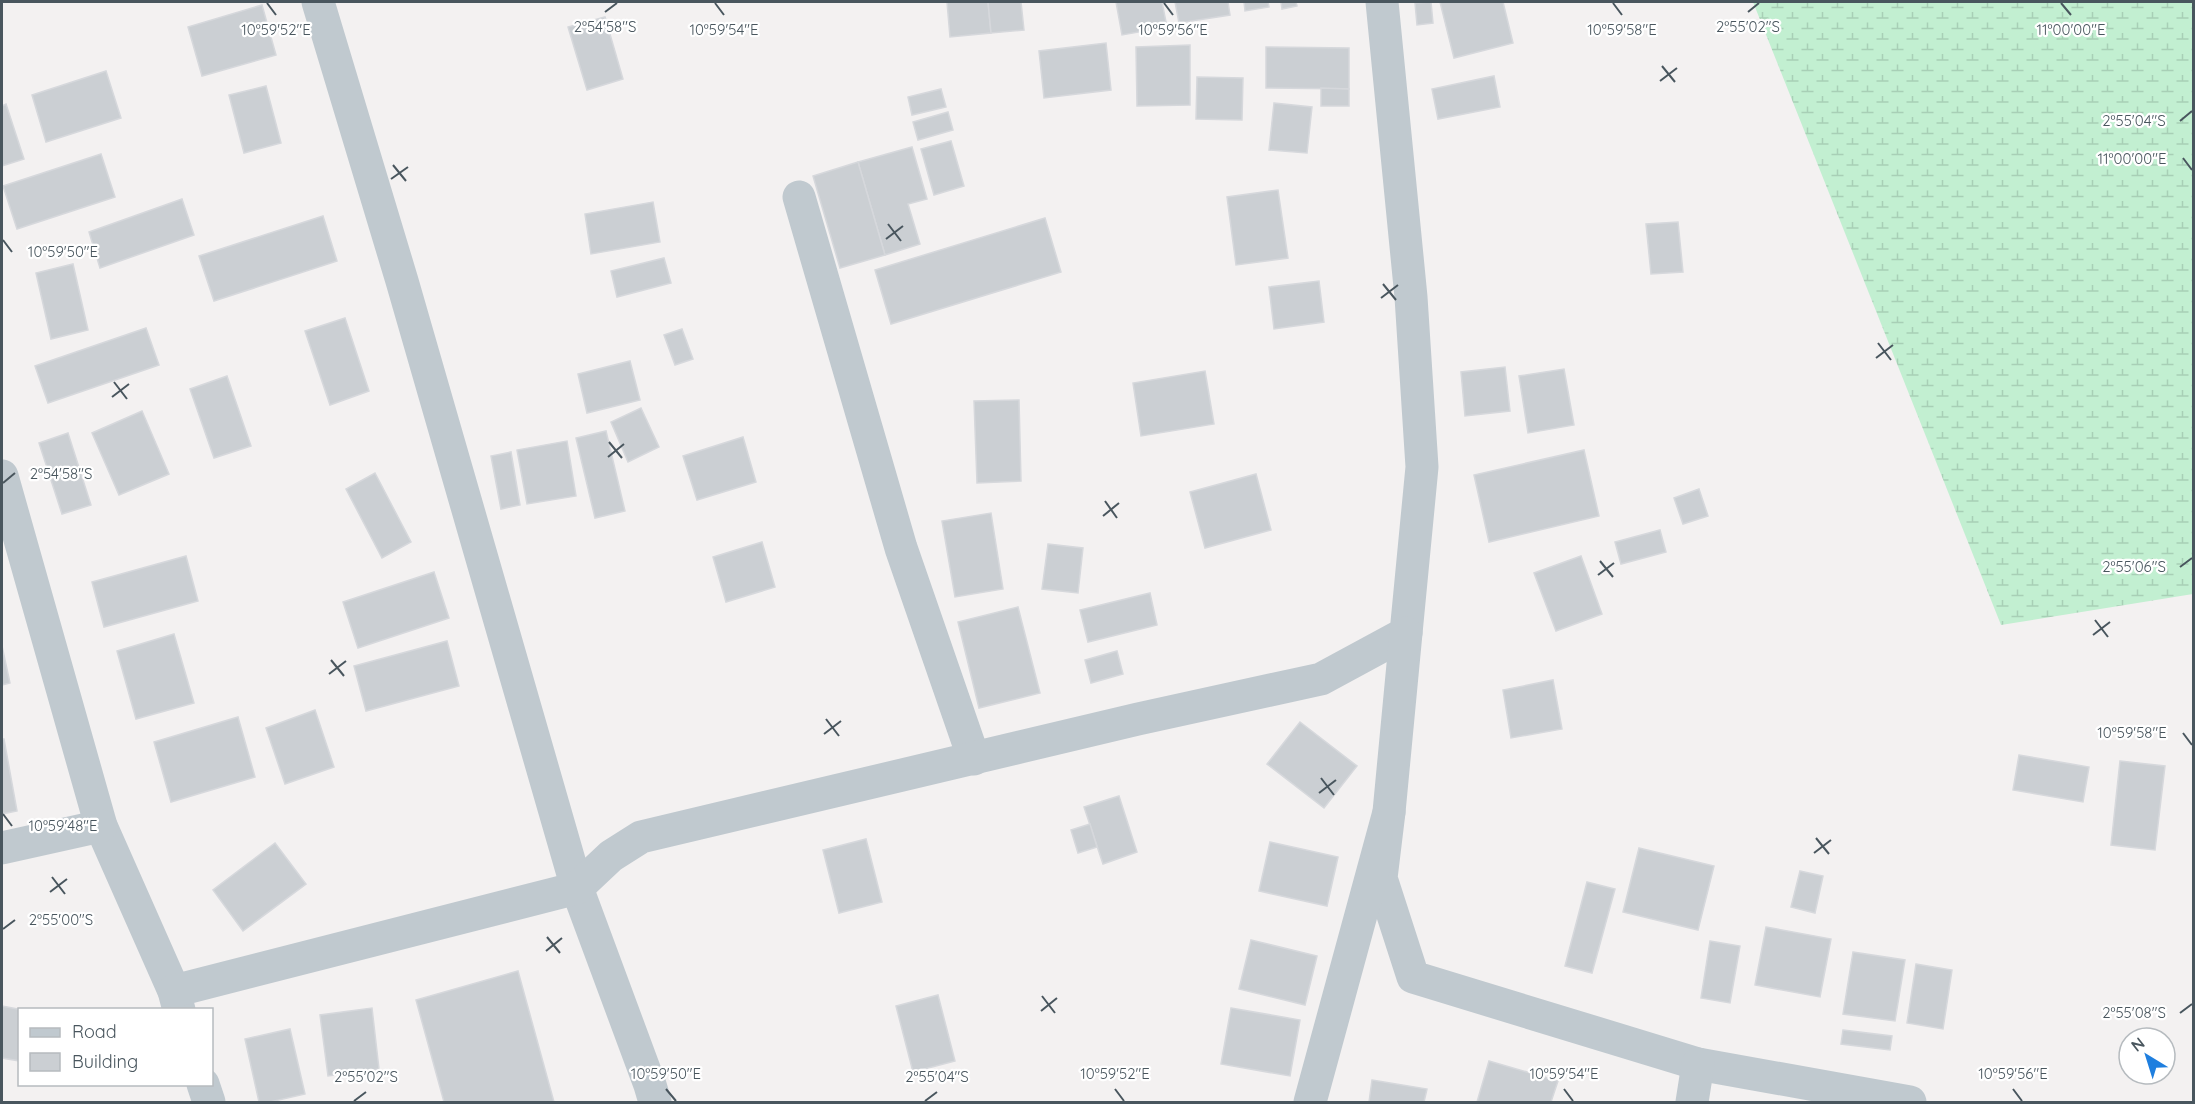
<svg xmlns="http://www.w3.org/2000/svg" width="2195" height="1104" viewBox="0 0 2195 1104" font-family="Quicksand,sans-serif">
<defs>
<pattern id="wetland-marsh" width="20" height="14" patternUnits="userSpaceOnUse" patternTransform="scale(1.5)"><rect width="20" height="14" fill="#c2efd1"/><path d="M1 5h8M5 5V1M11 12h8M15 12V8" fill="none" stroke="#a8cfb6"/></pattern>
</defs>
<rect width="100%" height="100%" fill="#f3f1f1"/>
<!-- wetland -->
<path fill="url(#wetland-marsh)" d="M1753,2H2193V594L2001,625Z"/>
<!-- building -->
<g fill="#cbcfd3" stroke="#d6d8dc" stroke-width="1.5">
<path d="M947,2H988L991,33L950,37Z"/>
<path d="M988,2H1021L1024,30L991,33Z"/>
<path d="M1116,2H1162L1167,27L1122,35Z"/>
<path d="M1175,2H1228L1230,15L1179,23Z"/>
<path d="M1244,2H1268L1269,7L1245,11Z"/>
<path d="M1281,2H1296L1297,6L1282,9Z"/>
<path d="M1431,2L1433,23L1417,25L1415,3Z"/>
<path d="M1440,2H1503L1513,43L1454,58Z"/>
<path d="M262,5L276,55L202,76L188,27Z"/>
<path d="M605,17L623,79L587,90L568,27Z"/>
<path d="M1106,43L1111,90L1044,98L1039,51Z"/>
<path d="M1190,45V105L1137,106L1136,47Z"/>
<path d="M1266,47L1349,48V89L1266,88Z"/>
<path d="M106,71L121,118L46,142L32,95Z"/>
<path d="M1494,76L1500,107L1438,119L1432,89Z"/>
<path d="M1197,77L1243,78L1242,120L1196,119Z"/>
<path d="M266,86L281,143L244,153L229,95Z"/>
<path d="M1321,88L1349,89V106H1321Z"/>
<path d="M941,89L946,107L912,115L908,97Z"/>
<path d="M1274,103L1312,107L1307,153L1269,150Z"/>
<path d="M6,104L24,159L2,166V106Z"/>
<path d="M948,112L953,130L918,140L913,122Z"/>
<path d="M951,141L964,186L934,195L921,149Z"/>
<path d="M912,147L927,199L908,204L920,244L885,255L858,162Z"/>
<path d="M101,154L115,197L17,229L3,186Z"/>
<path d="M858,162L885,255L840,268L813,176Z"/>
<path d="M1278,190L1288,258L1236,265L1227,197Z"/>
<path d="M182,199L194,235L100,268L89,232Z"/>
<path d="M653,202L660,242L591,254L585,214Z"/>
<path d="M323,216L337,261L214,301L199,256Z"/>
<path d="M1045,218L1061,272L891,324L875,270Z"/>
<path d="M1678,222L1683,272L1651,274L1646,224Z"/>
<path d="M664,258L671,283L617,297L611,271Z"/>
<path d="M73,264L88,330L51,339L36,273Z"/>
<path d="M1319,281L1324,322L1274,329L1269,287Z"/>
<path d="M345,318L369,391L330,405L305,331Z"/>
<path d="M146,328L159,365L48,403L35,366Z"/>
<path d="M682,329L693,359L675,365L664,335Z"/>
<path d="M630,361L640,400L587,413L578,374Z"/>
<path d="M1505,367L1510,411L1465,416L1461,372Z"/>
<path d="M1564,369L1574,425L1528,433L1519,376Z"/>
<path d="M1205,371L1214,424L1141,436L1133,383Z"/>
<path d="M227,376L251,446L214,458L190,389Z"/>
<path d="M1019,400L1021,481L977,483L974,401Z"/>
<path d="M641,408L659,447L628,462L611,422Z"/>
<path d="M142,411L169,474L119,495L92,433Z"/>
<path d="M606,431L625,511L595,518L576,438Z"/>
<path d="M68,433L91,505L62,514L39,443Z"/>
<path d="M743,437L756,482L697,500L683,456Z"/>
<path d="M567,441L576,496L527,504L517,450Z"/>
<path d="M1584,450L1599,516L1489,542L1474,475Z"/>
<path d="M511,452L520,505L501,509L491,456Z"/>
<path d="M375,473L411,542L382,558L346,489Z"/>
<path d="M1256,474L1271,530L1205,548L1190,492Z"/>
<path d="M1699,489L1708,516L1683,524L1674,498Z"/>
<path d="M991,513L1003,589L955,597L942,521Z"/>
<path d="M1660,530L1666,552L1621,564L1615,542Z"/>
<path d="M762,542L775,587L726,602L713,557Z"/>
<path d="M1048,544L1083,548L1078,593L1042,589Z"/>
<path d="M186,556L198,601L104,627L92,582Z"/>
<path d="M1581,556L1602,614L1556,631L1534,573Z"/>
<path d="M434,572L449,618L358,648L343,602Z"/>
<path d="M1150,593L1157,625L1088,642L1080,610Z"/>
<path d="M1018,607L1040,693L979,708L958,622Z"/>
<path d="M174,634L194,703L136,719L117,651Z"/>
<path d="M447,641L459,686L366,711L354,666Z"/>
<path d="M2,646L10,683L2,685Z"/>
<path d="M1117,651L1123,674L1091,683L1085,660Z"/>
<path d="M1553,680L1562,729L1511,738L1503,690Z"/>
<path d="M315,710L334,767L285,784L266,728Z"/>
<path d="M238,717L255,777L171,802L154,742Z"/>
<path d="M1300,722L1357,766L1324,808L1267,764Z"/>
<path d="M2,739H4L17,811L2,814Z"/>
<path d="M2019,755L2089,767L2083,802L2013,790Z"/>
<path d="M2120,761L2165,766L2155,850L2111,845Z"/>
<path d="M1119,796L1137,852L1103,864L1084,807Z"/>
<path d="M1090,824L1097,847L1078,853L1071,830Z"/>
<path d="M866,839L882,902L839,913L823,850Z"/>
<path d="M1270,842L1338,857L1327,906L1259,891Z"/>
<path d="M275,843L306,884L243,931L213,890Z"/>
<path d="M1639,848L1714,866L1698,930L1623,912Z"/>
<path d="M1800,871L1823,876L1815,913L1791,907Z"/>
<path d="M1587,882L1615,889L1592,973L1565,966Z"/>
<path d="M1766,927L1831,939L1820,997L1755,985Z"/>
<path d="M1251,940L1317,956L1305,1005L1239,989Z"/>
<path d="M1710,941L1740,946L1730,1003L1701,998Z"/>
<path d="M1853,952L1905,960L1895,1021L1843,1014Z"/>
<path d="M1916,964L1952,970L1943,1029L1907,1023Z"/>
<path d="M518,971L554,1102H444L416,1000Z"/>
<path d="M938,995L955,1061L913,1072L896,1006Z"/>
<path d="M2,1006L23,1010H20V1061L2,1058Z"/>
<path d="M372,1008L379,1069L328,1076L320,1015Z"/>
<path d="M1231,1008L1300,1020L1290,1076L1221,1064Z"/>
<path d="M290,1029L305,1094L270,1102H259L245,1039Z"/>
<path d="M1843,1030L1892,1036L1890,1050L1841,1044Z"/>
<path d="M1489,1061L1558,1081L1551,1102H1477Z"/>
<path d="M1372,1080L1427,1089L1424,1102H1369Z"/>
</g>
<g fill="none" stroke-linecap="round" stroke-linejoin="round">
<!-- minor -->
<g stroke="#c0c9cf" stroke-width="33">
<path d="M318,2L402,281L577,888L650,1085L655,1102"/>
<path d="M799,197L901,548L974,759"/>
<path d="M2,476L101,826L174,991L179,1010"/>
<path d="M1389,812L1381,878L1413,977L1698,1064L1910,1102"/>
<path d="M2,848L101,826"/>
<path d="M174,991L577,888L611,856L641,837L1138,719L1321,679L1406,633L1422,467L1411,297L1382,2"/>
<path d="M203,1084L209,1102"/>
<path d="M1310,1102L1389,812L1406,633"/>
<path d="M1692,1102L1698,1064"/>
</g>
</g>
<!-- ticks -->
<path fill="none" stroke="#49565e" stroke-width="2" d="M267,3L276,15M715,3L724,15M1164,3L1173,15M1613,3L1622,15M2061,3L2071,15M605,12L617,3M1748,12L1759,3M1662,66L1675,82M1660,81L1677,68M2180,121L2192,111M2183,158L2192,170M393,165L406,181M391,179L408,167M888,224L901,241M886,239L903,226M3,240L12,252M1383,284L1396,300M1381,298L1398,285M1878,343L1891,360M1876,358L1893,345M114,382L127,399M112,397L129,384M609,442L622,458M608,457L624,444M3,483L15,473M1105,501L1117,518M1103,516L1119,503M1600,561L1613,577M2180,567L2192,558M1598,575L1614,563M2095,620L2108,637M2093,635L2110,622M331,660L344,676M329,674L346,661M826,719L839,736M2183,733L2192,745M824,734L841,721M1321,778L1334,795M1319,793L1336,780M3,814L12,826M1816,838L1829,854M1814,853L1831,840M52,877L65,894M50,892L67,879M3,929L15,920M547,937L560,953M546,951L562,938M1042,996L1055,1013M1041,1011L1057,998M2180,1013L2192,1004M666,1089L676,1101M1115,1089L1124,1101M1564,1089L1573,1101M2013,1089L2022,1101M354,1101L366,1092M925,1101L937,1092"/>
<g font-size="15" text-anchor="middle" fill="#49565e" stroke="#fff" stroke-width="4.5" stroke-linejoin="round" paint-order="stroke">
<text x="605" y="32">2°54'58"S</text>
<text x="1748" y="32">2°55'02"S</text>
<text x="276" y="35">10°59'52"E</text>
<text x="724" y="35">10°59'54"E</text>
<text x="1173" y="35">10°59'56"E</text>
<text x="1622" y="35">10°59'58"E</text>
<text x="2071" y="35">11°00'00"E</text>
<text x="2134" y="126">2°55'04"S</text>
<text x="2132" y="164">11°00'00"E</text>
<text x="63" y="257">10°59'50"E</text>
<text x="61" y="479">2°54'58"S</text>
<text x="2134" y="572">2°55'06"S</text>
<text x="2132" y="738">10°59'58"E</text>
<text x="63" y="831">10°59'48"E</text>
<text x="61" y="925">2°55'00"S</text>
<text x="2134" y="1018">2°55'08"S</text>
<text x="666" y="1079">10°59'50"E</text>
<text x="1115" y="1079">10°59'52"E</text>
<text x="1564" y="1079">10°59'54"E</text>
<text x="2013" y="1079">10°59'56"E</text>
<text x="366" y="1082">2°55'02"S</text>
<text x="937" y="1082">2°55'04"S</text>
</g>
<!-- border -->
<rect width="2195" height="1104" fill="none" stroke="#49565e" stroke-width="6"/>
<!-- legend -->
<rect x="18" y="1008" width="195" height="78" fill="#ffffff" stroke="#b6bbbf" stroke-width="1.5"/>
<rect x="30" y="1028" width="30" height="9" fill="#c0c9cf" stroke="#b6bbbf" stroke-width="1.5"/>
<text x="72" y="1038" font-size="18" fill="#49565e">Road</text>
<rect x="30" y="1053" width="30" height="18" fill="#cbcfd3" stroke="#b6bbbf" stroke-width="1.5"/>
<text x="72" y="1068" font-size="18" fill="#49565e">Building</text>
<!-- north arrow -->
<g transform="translate(2147 1056) rotate(322)"><circle r="28" fill="#ffffff" stroke="#b6bbbf" stroke-width="1.5"/>
<path d="M0-4.5L10 22L0 15L-10 22Z" fill="#1f7fdf"/>
<text y="-9" font-size="16" font-weight="bold" text-anchor="middle" fill="#49565e">N</text>
</g>
</svg>
